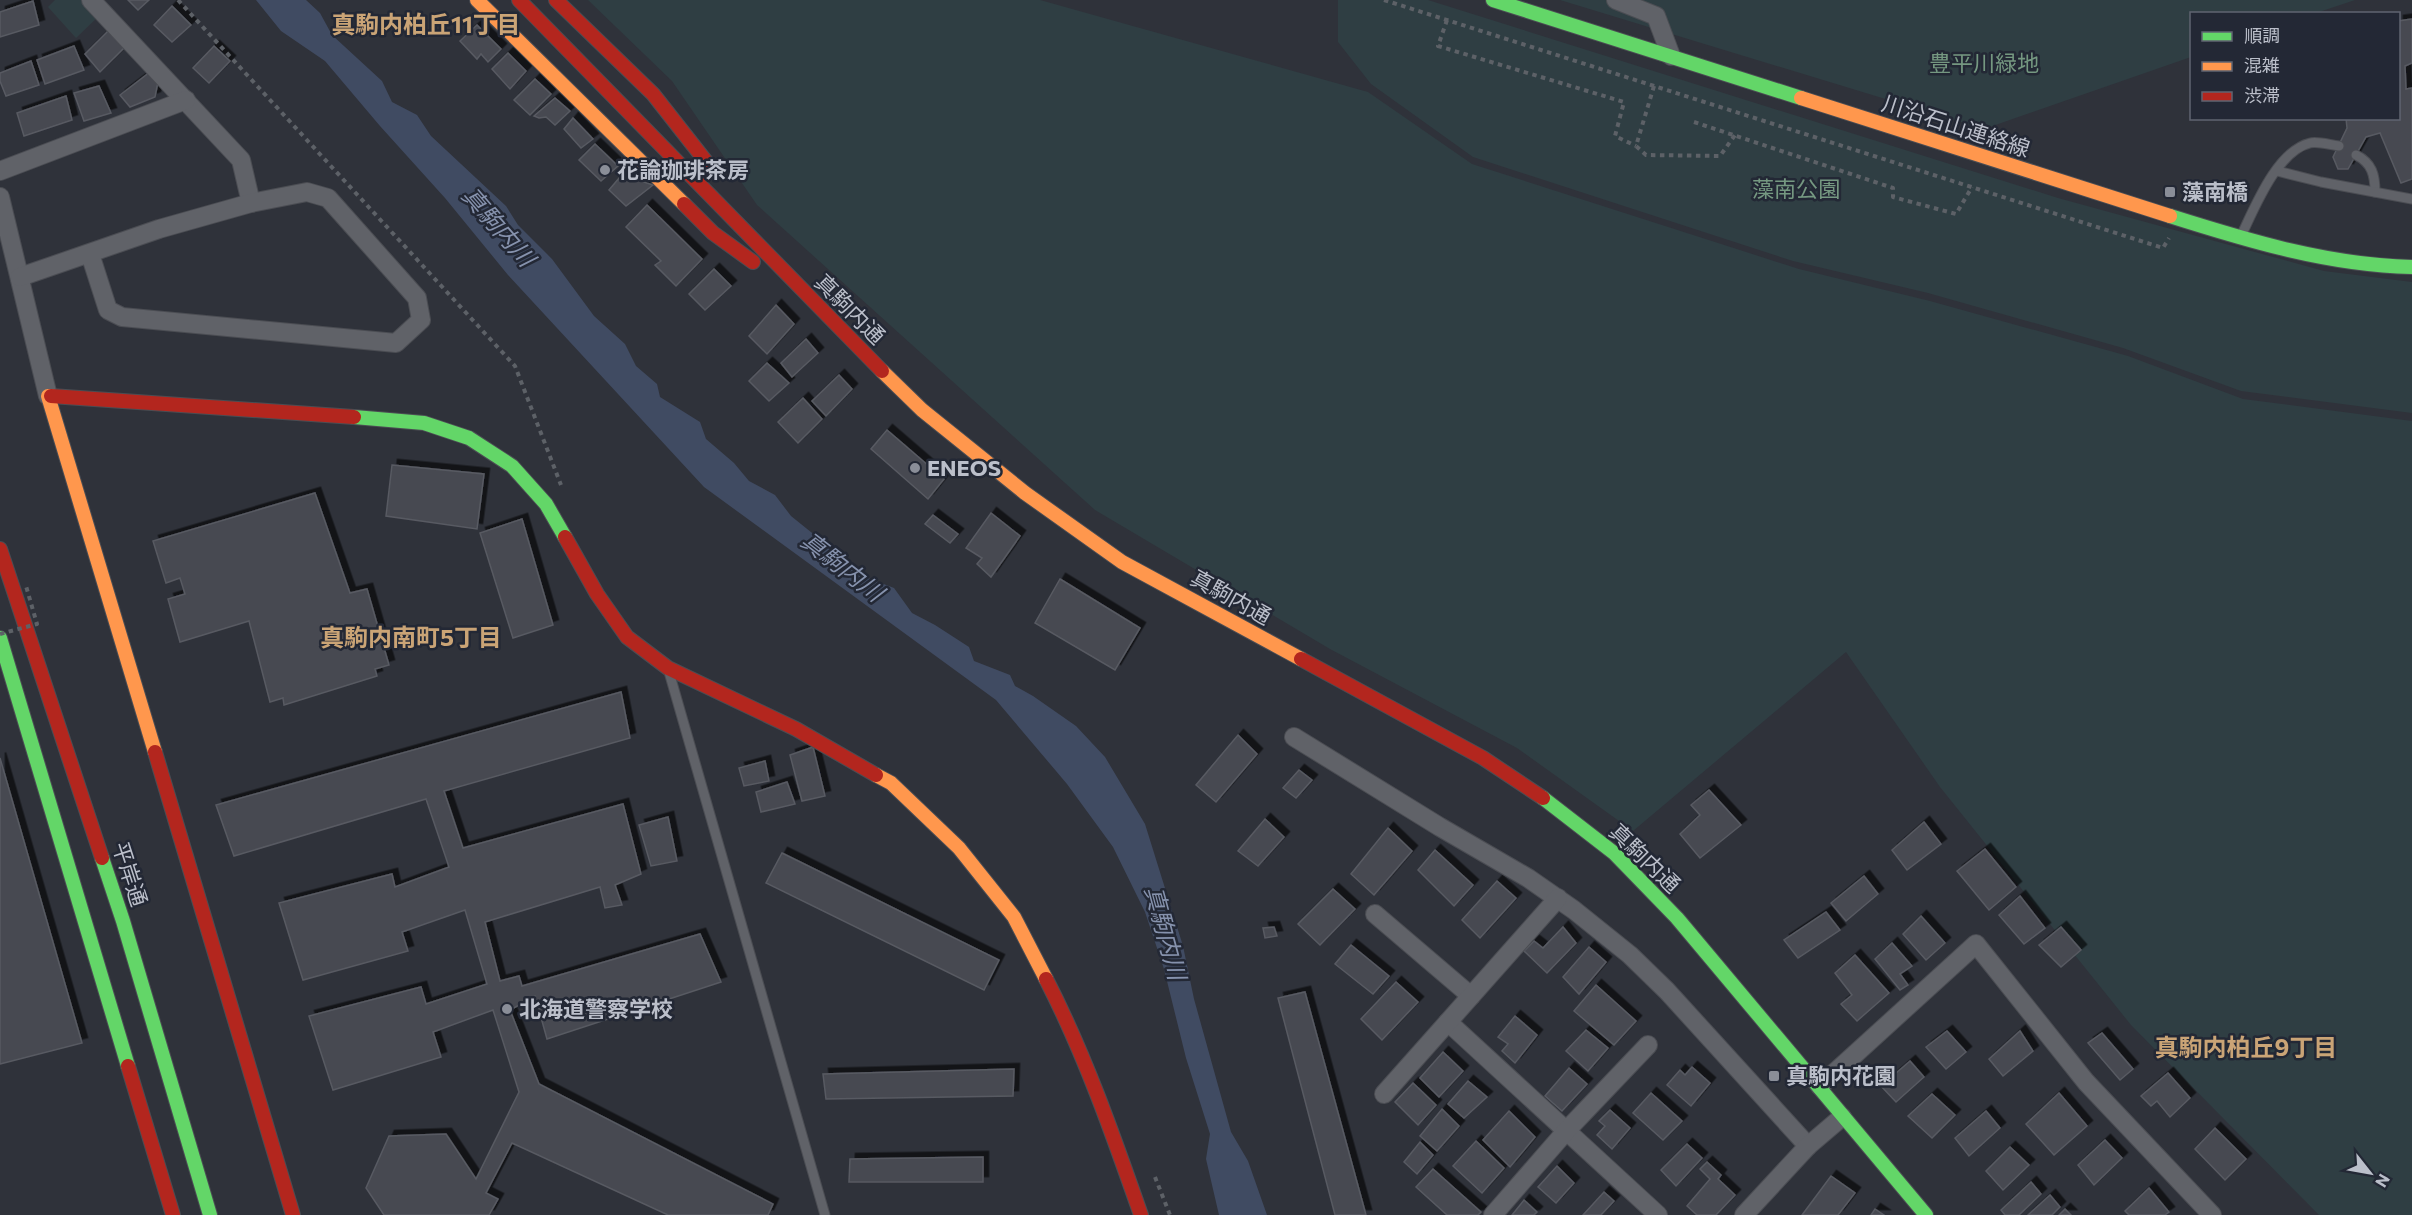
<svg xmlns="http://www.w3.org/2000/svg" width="2412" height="1215" viewBox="0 0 2412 1215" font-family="Commissioner,'Noto Sans JP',sans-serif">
<defs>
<filter id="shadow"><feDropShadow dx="5.5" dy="-5.5" stdDeviation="0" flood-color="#0009"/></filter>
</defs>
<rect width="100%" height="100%" fill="#2f323a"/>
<!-- green -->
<g fill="#2f3e43">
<path d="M55,0H90L102,13L76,38L48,7Z"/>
<path d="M588,0H1040L1368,92L1472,164L1799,269L1930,301L2128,356L2243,399L2412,421V1215H2319L2131,1025L1940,787L1846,652L1633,831L1517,748L1330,649L1095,510L757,205L672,81Z"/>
<path d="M1338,0H1428L2058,198L2324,271L2412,282V413L2241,391L2123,348L1928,293L1793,261L1473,157L1371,84L1338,42Z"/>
<path d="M1560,0H2355L2316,13L2192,14L2191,57L1984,129Z"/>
</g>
<!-- water -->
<path fill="#404b62" d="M256,0H306L320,13L332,35L382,81L392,102L417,115L431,136L506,206L518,225L552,259L594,316L625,344L636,366L657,384L660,397L700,422L706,439L734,463L749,481L775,495L791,516L868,578L894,588L912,613L935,625L969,647L974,661L1010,675L1015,686L1033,696L1076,726L1105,757L1145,824L1183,946L1194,999L1231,1132L1248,1161L1267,1215H1219L1206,1159L1210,1134L1186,1058L1164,969L1145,912L1113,847L1067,784L996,700L704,487L508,275L445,198L380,126L325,61L281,31Z"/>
<!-- building -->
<g fill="#474a51" stroke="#585a62" stroke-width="1.5" filter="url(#shadow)">
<path d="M128,0H149L138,10Z"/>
<path d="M33,1L39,25L0,37V12Z"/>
<path d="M172,6L191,25L172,42L154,25Z"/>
<path d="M2412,19V63L2405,66L2406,89L2412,88V179L2401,183L2380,133L2366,137L2348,169H2338L2333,157L2347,128L2346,118H2398V21Z"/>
<path d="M477,25L501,49L488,62L481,54L477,59L460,41Z"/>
<path d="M109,30L125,47L100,72L85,54Z"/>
<path d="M74,46L84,70L45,84L37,60Z"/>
<path d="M214,46L230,61L209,83L193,68Z"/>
<path d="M508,53L526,71L510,89L492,69Z"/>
<path d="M31,61L39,85L6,96L0,81V73Z"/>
<path d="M150,72L158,82L155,97L130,107L120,95Z"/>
<path d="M535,79L551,94L530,115L514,100Z"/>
<path d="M99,86L111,113L84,121L74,93Z"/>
<path d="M66,96L72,120L24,136L17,113Z"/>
<path d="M555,98L570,111L555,125L546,117L539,118L534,116Z"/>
<path d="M573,118L593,139L581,148L564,129Z"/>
<path d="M595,144L618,166L601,181L579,160Z"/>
<path d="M625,171L635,179L653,185L626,206L609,190Z"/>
<path d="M647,205L702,259L676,286L655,265L661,261L626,227Z"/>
<path d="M714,269L731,286L705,310L689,294Z"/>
<path d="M776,305L794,324L767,354L749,336Z"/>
<path d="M806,339L818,353L792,377L781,363Z"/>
<path d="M767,363L789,383L769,401L749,381Z"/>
<path d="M839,375L852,389L826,416L812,401Z"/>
<path d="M803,398L822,419L798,443L778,422Z"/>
<path d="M887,430L944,479L928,499L871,449Z"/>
<path d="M392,465L484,474L477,529L386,516Z"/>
<path d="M315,493L350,593L367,589L389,665L375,669L377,676L284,705L283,698L270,702L249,621L180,642L168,599L185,594L180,578L166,583L153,541Z"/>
<path d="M991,513L1020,536L991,577L977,564L982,558L966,548Z"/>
<path d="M933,515L958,534L950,543L925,524Z"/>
<path d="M522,519L553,625L513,638L480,533Z"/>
<path d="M1060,579L1140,628L1115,670L1035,623Z"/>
<path d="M621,692L630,738L444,791L463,848L623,804L641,874L615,885L622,905L605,908L600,887L485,922L500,981L519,976L522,986L700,934L721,982L547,1039L535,996L510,1010L539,1084L773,1204L768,1215H668L512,1143L486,1193L498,1199L489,1215H384L366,1188L389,1136L446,1134L476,1179L519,1092L493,1010L433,1032L441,1057L333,1090L309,1016L421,987L426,1004L487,984L465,910L402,932L408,951L303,980L279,903L392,874L395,887L449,867L426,799L234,856L216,805Z"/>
<path d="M1238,735L1257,754L1216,802L1196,785Z"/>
<path d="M813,747L825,796L802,801L790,755Z"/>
<path d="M0,758L82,1043L0,1064Z"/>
<path d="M765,761L769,781L744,786L739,768Z"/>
<path d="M1299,770L1312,780L1296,798L1283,788Z"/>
<path d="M787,782L795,804L761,812L756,792Z"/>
<path d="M1709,790L1741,825L1700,858L1680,834L1700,815L1691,805Z"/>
<path d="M668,817L677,861L651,866L639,825Z"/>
<path d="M1265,819L1284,837L1258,866L1238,851Z"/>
<path d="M1924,822L1941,844L1907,870L1892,850Z"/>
<path d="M1388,828L1412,851L1374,895L1351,874Z"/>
<path d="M1985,849L2016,887L1989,910L1957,871Z"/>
<path d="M1435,850L1473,885L1454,906L1418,870Z"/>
<path d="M782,853L999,960L984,990L766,883Z"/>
<path d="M1864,876L1878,894L1846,921L1831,903Z"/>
<path d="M1497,881L1516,898L1480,938L1462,920Z"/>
<path d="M1333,889L1355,909L1320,945L1298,924Z"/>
<path d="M2020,896L2045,928L2024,944L1999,915Z"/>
<path d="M1826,912L1840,930L1798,958L1784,940Z"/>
<path d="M1921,916L1945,943L1926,960L1903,934Z"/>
<path d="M1274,927L1277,936L1265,938L1263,928Z"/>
<path d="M1563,927L1576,943L1547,973L1524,951L1534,941L1543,948Z"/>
<path d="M2061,927L2081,950L2061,967L2039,945Z"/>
<path d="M1892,943L1912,966L1900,974L1908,985L1900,990L1875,959Z"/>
<path d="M1351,945L1389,976L1373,994L1335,964Z"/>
<path d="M1589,947L1606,962L1579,994L1563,977Z"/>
<path d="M1855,955L1889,993L1857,1021L1841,1004L1852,995L1835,973Z"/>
<path d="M1396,982L1418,1002L1382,1040L1361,1019Z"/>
<path d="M1596,985L1636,1021L1614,1045L1574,1011Z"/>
<path d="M1305,992L1366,1215H1335L1278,998Z"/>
<path d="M1515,1016L1537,1035L1515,1063L1502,1051L1508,1044L1498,1037Z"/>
<path d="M1586,1030L1608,1048L1588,1071L1566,1051Z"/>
<path d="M1947,1031L1966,1052L1946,1069L1926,1047Z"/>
<path d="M2020,1031L2033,1051L2003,1076L1989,1059Z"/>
<path d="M2102,1033L2133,1069L2120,1080L2088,1043Z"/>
<path d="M1443,1052L1463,1071L1439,1097L1420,1078Z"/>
<path d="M1910,1061L1924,1077L1896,1102L1881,1086Z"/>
<path d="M1692,1067L1710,1083L1691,1106L1667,1085L1680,1070L1685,1075Z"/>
<path d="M1569,1068L1587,1084L1562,1111L1545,1096Z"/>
<path d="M1014,1069L1013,1096L826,1099L823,1074Z"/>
<path d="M2168,1073L2190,1098L2170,1117L2157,1101L2151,1106L2141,1096Z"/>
<path d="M1468,1081L1487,1097L1464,1118L1448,1104Z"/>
<path d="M1413,1083L1436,1105L1418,1125L1395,1102Z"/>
<path d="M1651,1093L1682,1121L1663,1140L1633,1113Z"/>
<path d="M2059,1093L2087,1126L2054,1155L2026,1124Z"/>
<path d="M1932,1094L1955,1115L1932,1138L1908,1116Z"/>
<path d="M1442,1109L1459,1126L1437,1151L1420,1136Z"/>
<path d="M1610,1110L1630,1128L1612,1149L1597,1135L1605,1126L1599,1121Z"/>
<path d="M1509,1111L1535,1137L1510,1167L1483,1140Z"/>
<path d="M1986,1111L2000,1128L1969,1156L1955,1138Z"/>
<path d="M2215,1128L2246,1159L2225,1180L2195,1149Z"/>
<path d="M2105,1140L2122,1158L2094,1185L2078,1165Z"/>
<path d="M1476,1141L1504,1168L1482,1193L1453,1166Z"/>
<path d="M1420,1142L1433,1155L1417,1174L1404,1162Z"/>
<path d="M1687,1144L1702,1158L1676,1186L1661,1170Z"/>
<path d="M2010,1147L2029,1165L2003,1190L1986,1171Z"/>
<path d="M983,1157V1182H849L850,1159Z"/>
<path d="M1707,1162L1721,1175L1718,1179L1735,1195L1716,1215H1697L1687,1206L1710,1179L1700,1169Z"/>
<path d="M1557,1166L1574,1183L1556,1203L1538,1187Z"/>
<path d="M1433,1169L1481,1212L1478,1215H1447L1416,1187Z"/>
<path d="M1831,1176L1855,1193L1838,1215H1802Z"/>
<path d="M2031,1182L2041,1194L2019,1215H2005L2001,1210Z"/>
<path d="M2149,1188L2169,1212L2165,1215H2129L2125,1211Z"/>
<path d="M1604,1192L1614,1201L1601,1215H1583Z"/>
<path d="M2050,1195L2060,1207L2052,1215H2028Z"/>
<path d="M1524,1200L1537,1212L1534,1215H1512Z"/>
<path d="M1875,1209L1884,1215H1871Z"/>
<path d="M2065,1209L2071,1215H2059Z"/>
</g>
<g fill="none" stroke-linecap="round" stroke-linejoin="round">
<!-- lane casing -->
<g stroke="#4b4d53" stroke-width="11">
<g id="lane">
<path d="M2356,155C2372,163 2375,175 2375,192"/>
<path d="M2277,171L2321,182L2412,199"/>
<path d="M2241,236C2255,207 2277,151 2310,143C2318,141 2330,145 2339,146"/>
<path d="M669,672L825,1215"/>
</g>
</g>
<!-- street casing -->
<g stroke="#4b4d53" stroke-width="20">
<g id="street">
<path d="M91,0L241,160L251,203"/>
<path d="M1616,0L1656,16L1671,56"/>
<path d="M0,171L186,100"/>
<path d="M0,197L48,396"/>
<path d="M20,277L159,229L251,203L307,192L328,198L417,298L421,320L396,343L122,317L108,310L90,254"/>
<path d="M1294,737L1440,827L1528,878L1574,910L1630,955L1667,991L1808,1146"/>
<path d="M1375,914L1471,996"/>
<path d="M1448,1022L1658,1215"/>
<path d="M1820,1086L1976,944L2086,1082L2212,1215"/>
<path d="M1384,1094L1558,898"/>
<path d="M1493,1215L1567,1130L1648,1045"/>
<path d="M1744,1215L1808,1146L1842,1117"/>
</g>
</g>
<!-- fast casing -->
<g stroke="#4b4d53" stroke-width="16">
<g id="fast">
<path d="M1493,0L1801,98"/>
<path d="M2170,216C2249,241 2328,265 2412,267"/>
<path d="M354,417L424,423L469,438L512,466L546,504L565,537"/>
<path d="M0,638L128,1066"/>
<path d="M1543,798L1614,853L1677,918L1926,1215"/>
<path d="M102,858L123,921L210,1215"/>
</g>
</g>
<!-- slow casing -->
<g stroke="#4b4d53" stroke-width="16">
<g id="slow">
<path d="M477,0L684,204"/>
<path d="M1801,98L2170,216"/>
<path d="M882,371L922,410L1025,493L1122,562L1301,659"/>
<path d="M51,396H48L155,752"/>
<path d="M876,775L891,783L959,848L1014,917L1046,979"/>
</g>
</g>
<!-- jam casing -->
<g stroke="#4b4d53" stroke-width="16">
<g id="jam">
<path d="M519,0L882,371"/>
<path d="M556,0L653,94L715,173"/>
<path d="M684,204L713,233L753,262"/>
<path d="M51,396L354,417"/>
<path d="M565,537L597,594L627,637L668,668L796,729L876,775"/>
<path d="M0,549L102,858"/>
<path d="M1301,659L1483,758L1543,798"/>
<path d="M155,752L293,1215"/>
<path d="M1046,979C1085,1055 1113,1135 1141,1215"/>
<path d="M128,1066L173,1215"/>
</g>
</g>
<!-- path -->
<g stroke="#5d6167" stroke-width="4" stroke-dasharray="4.5 4.5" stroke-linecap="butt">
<path d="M178,0L515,366L561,485"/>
<path d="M1384,0L2163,248L2169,238"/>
<path d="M1447,20L1438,46L1624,102L1615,136L1636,146"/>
<path d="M1654,86L1636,146L1646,155L1720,156L1735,135"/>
<path d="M1694,122L1893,188V197L1956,214L1972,187"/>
<path d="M1155,1177L1170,1215"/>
</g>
<!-- lane -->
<use href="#lane" stroke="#606268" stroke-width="9"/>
<!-- street -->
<use href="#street" stroke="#606268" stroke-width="18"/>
<!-- fast -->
<use href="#fast" stroke="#63d668" stroke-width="14"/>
<!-- slow -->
<use href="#slow" stroke="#ff974d" stroke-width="14"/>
<!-- jam -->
<use href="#jam" stroke="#b3261e" stroke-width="14"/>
<!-- path-bridge -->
<path stroke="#5d6167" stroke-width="4" stroke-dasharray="4.5 4.5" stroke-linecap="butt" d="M0,634L37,624L26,586"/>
</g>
<!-- markers -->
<g fill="#8a8e98" stroke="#232835" stroke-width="2">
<circle cx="605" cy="170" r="6"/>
<rect x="2164" y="186" width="12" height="12" rx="3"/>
<circle cx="915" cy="468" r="6"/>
<circle cx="507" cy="1009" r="6"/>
<rect x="1768" y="1070" width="12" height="12" rx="3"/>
</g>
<g text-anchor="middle" stroke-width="5" stroke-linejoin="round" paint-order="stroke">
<!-- park labels -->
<g font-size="22" fill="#759881" stroke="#232835">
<text x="1984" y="71">豊平川緑地</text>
<text x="1796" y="197">藻南公園</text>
</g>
<!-- street labels -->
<g font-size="22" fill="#bbbfca" stroke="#232835">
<text transform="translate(1956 126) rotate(18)" y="8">川沿石山連絡線</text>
<text transform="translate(850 309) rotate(45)" y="8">真駒内通</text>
<text transform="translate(1231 597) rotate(29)" y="8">真駒内通</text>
<text transform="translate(1645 858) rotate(44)" y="8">真駒内通</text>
<text transform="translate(130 874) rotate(72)" y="8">平岸通</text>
</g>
<!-- poi labels -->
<g font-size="22" font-weight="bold" fill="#bbbfca" stroke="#232835" text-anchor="start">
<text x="617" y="178">花論珈琲茶房</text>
<text x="2182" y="200">藻南橋</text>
<text x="927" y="476">ENEOS</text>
<text x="519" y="1017">北海道警察学校</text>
<text x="1786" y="1084">真駒内花園</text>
</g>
<!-- neighbourhood labels -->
<g font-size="24" font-weight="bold" fill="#caa476" stroke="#232835">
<text x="426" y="33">真駒内柏丘11丁目</text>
<text x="411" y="646">真駒内南町5丁目</text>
<text x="2246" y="1056">真駒内柏丘9丁目</text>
</g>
<!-- water labels -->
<g font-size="24" font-style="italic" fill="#8692ad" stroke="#232835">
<text transform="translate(498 227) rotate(49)" y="8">真駒内川</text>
<text transform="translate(842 567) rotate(38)" y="8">真駒内川</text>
<text transform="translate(1165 933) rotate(75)" y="8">真駒内川</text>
</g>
</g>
<!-- legend -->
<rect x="2190" y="12" width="210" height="108" fill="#232835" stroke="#606471" stroke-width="1.5"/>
<rect x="2202" y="32" width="30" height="9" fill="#63d668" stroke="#606471" stroke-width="1.5"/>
<text x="2244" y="42" font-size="18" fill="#bbbfca">順調</text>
<rect x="2202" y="62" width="30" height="9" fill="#ff974d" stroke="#606471" stroke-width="1.5"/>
<text x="2244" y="72" font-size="18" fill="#bbbfca">混雑</text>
<rect x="2202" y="92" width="30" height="9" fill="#b3261e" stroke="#606471" stroke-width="1.5"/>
<text x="2244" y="102" font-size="18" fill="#bbbfca">渋滞</text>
<!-- north arrow -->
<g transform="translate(2370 1173) rotate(121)" stroke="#232835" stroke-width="4.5" paint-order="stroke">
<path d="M0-4.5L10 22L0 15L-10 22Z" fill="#bbbfca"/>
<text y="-9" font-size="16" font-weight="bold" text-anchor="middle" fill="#bbbfca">N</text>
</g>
</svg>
